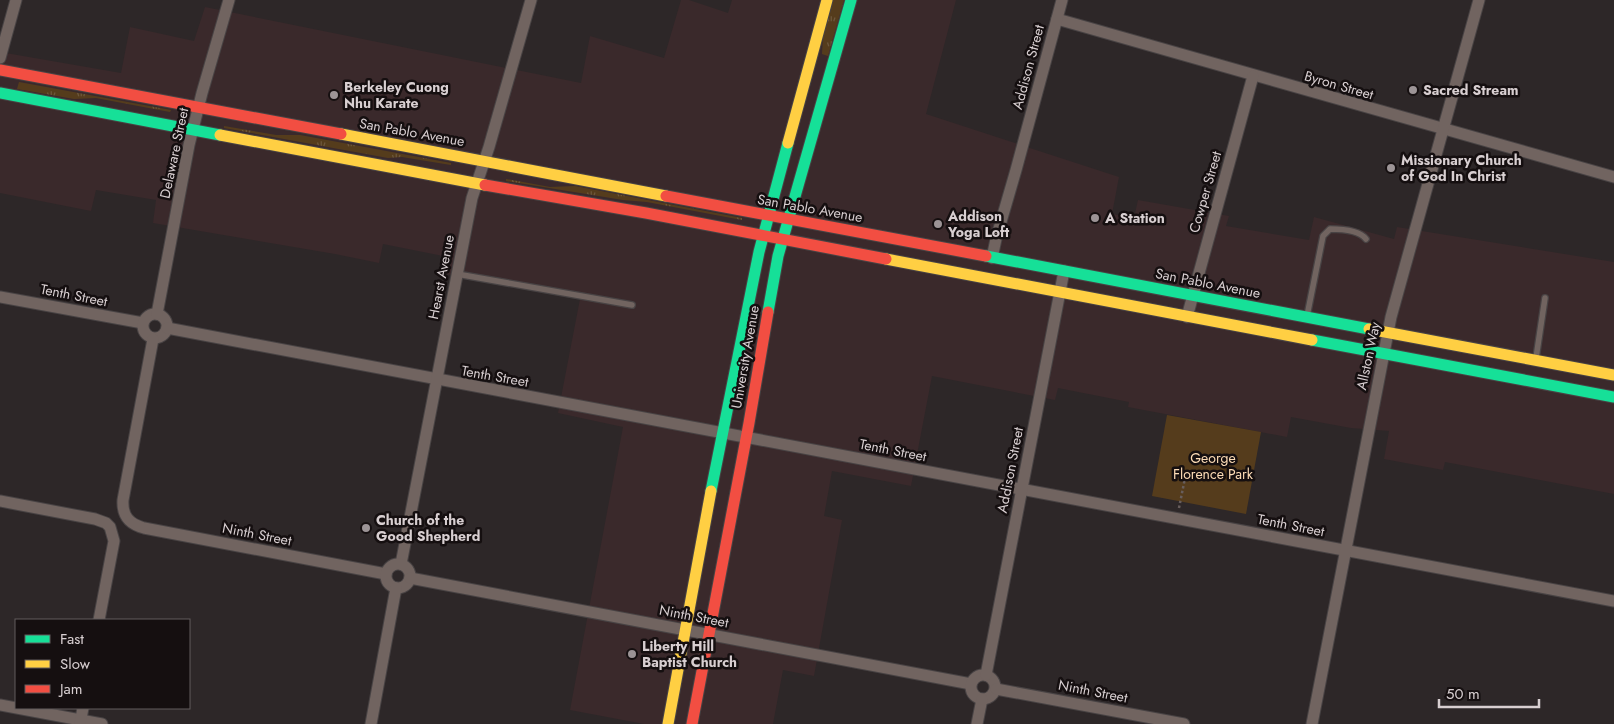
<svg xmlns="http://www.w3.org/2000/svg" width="1614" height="724" viewBox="0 0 1614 724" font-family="Jost,sans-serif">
<defs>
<pattern id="grass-tufts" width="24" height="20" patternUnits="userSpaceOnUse" patternTransform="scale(1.25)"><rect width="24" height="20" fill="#553c1c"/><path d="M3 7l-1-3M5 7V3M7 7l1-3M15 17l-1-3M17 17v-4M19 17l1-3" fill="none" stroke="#6d573c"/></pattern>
</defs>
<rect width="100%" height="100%" fill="#2d2728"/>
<!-- built -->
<path fill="#3a292b" d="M681,0H689L728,13L732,0H956L926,114L1119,177L1112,214L1134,218L1138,200L1229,216L1226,226L1309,240L1314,217L1394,239L1397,227L1614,262V494L1445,462L1443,470L1384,459L1389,431L1351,428L1291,417L1287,437L1128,407L1129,402L1058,388L1055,400L932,376L911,486L832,471L824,516L842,520L814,676L783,670L773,724H644L570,710L623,427L558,413L580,299L440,273L443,256L383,244L379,263L335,254L153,223L156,200L96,190L91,211L0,193V52L121,73L130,27L194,41L205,7L581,83L590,36L664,58Z"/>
<!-- grass -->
<g fill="url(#grass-tufts)">
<path d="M833,0H844L828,56L822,54L823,37Z"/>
<path d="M19,82L171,110L170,112L96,98L74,99L17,89Z"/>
<path d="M224,126L276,135H300L451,163V165L402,157L388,158L224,128Z"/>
<path d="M506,179L550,187L575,186L742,218V220L647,202L623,200L506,181Z"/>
</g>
<!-- green -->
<path fill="#553c1c" d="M1167,415L1261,432L1246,514L1152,496Z"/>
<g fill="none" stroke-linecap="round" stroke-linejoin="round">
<!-- lane casing -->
<g stroke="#484344" stroke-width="8">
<g id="lane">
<path d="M457,274L632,305"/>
<path d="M1307,316L1323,236L1330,229C1341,229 1359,230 1366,239"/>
<path d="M1536,358L1545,298"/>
</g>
</g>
<!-- street casing -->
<g stroke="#484344" stroke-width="13">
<g id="street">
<path d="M1057,19L1614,177"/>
<path d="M0,58L16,0"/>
<path d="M992,258L996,239L1016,170L1062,0"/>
<path d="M0,297L143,323"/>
<circle cx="155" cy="326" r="12"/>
<path d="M157,314L189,145L202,93L229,0"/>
<path d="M1187,317L1253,76"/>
<path d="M167,328L1614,601"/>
<path d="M153,339L123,500C122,516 129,524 144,528L386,574"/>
<path d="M0,501L95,519L106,523L110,527L114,541L99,620"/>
<path d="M401,564L472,198L489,147L531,0"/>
<circle cx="398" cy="576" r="12"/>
<path d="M410,578L971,684"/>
<circle cx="983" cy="687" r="12"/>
<path d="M986,675L1064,271"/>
<path d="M996,689L1184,724"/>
<path d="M0,705L102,724"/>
<path d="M80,724L83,708"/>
<path d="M371,724L396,588"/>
<path d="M977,724L982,699"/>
<path d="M1312,724L1391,317L1479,0"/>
</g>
</g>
<!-- fast casing -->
<g stroke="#484344" stroke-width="13">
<g id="fast">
<path d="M0,93L220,135"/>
<path d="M986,256L1369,329"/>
<path d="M768,312L778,256L851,0"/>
<path d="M1312,340L1614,397"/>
<path d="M711,491L759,252L788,143"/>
</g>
</g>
<!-- slow casing -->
<g stroke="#484344" stroke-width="13">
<g id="slow">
<path d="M341,134L666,196"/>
<path d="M220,135L485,185"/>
<path d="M788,143L827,0"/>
<path d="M886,259L1312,340"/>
<path d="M1369,329L1614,375"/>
<path d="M668,724L711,491"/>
</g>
</g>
<!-- jam casing -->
<g stroke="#484344" stroke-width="13">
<g id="jam">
<path d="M0,70L341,134"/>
<path d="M485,185L646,213L886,259"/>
<path d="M666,196L986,256"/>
<path d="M692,724L749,423L768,312"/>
</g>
</g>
<!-- path -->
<path stroke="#685e5d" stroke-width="2.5" stroke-dasharray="2.5 2.5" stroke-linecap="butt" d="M1179,508L1185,478"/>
<!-- lane -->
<use href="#lane" stroke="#716460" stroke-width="5.5"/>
<!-- street -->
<use href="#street" stroke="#716460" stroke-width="11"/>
<!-- fast -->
<use href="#fast" stroke="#16e098" stroke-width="11"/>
<!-- slow -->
<use href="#slow" stroke="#ffcf43" stroke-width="11"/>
<!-- jam -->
<use href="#jam" stroke="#f24e42" stroke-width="11"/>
</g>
<!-- markers -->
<g fill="#9c9496" stroke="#150f10" stroke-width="2">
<circle cx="1413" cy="90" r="5"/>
<circle cx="334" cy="95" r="5"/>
<circle cx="1391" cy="168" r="5"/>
<circle cx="1095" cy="218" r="5"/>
<circle cx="938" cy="224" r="5"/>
<circle cx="366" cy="528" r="5"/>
<circle cx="632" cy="654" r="5"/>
</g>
<g text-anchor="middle" stroke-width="5" stroke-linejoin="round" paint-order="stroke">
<!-- street labels -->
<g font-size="14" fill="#d8cfd1" stroke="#150f10">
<text transform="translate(1028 67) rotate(-75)" y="5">Addison Street</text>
<text transform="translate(1339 85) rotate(16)" y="5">Byron Street</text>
<text transform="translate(412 132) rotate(10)" y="5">San Pablo Avenue</text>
<text transform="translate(174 153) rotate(-78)" y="5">Delaware Street</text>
<text transform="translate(1205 192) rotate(-74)" y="5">Cowper Street</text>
<text transform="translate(810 208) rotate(10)" y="5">San Pablo Avenue</text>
<text transform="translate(441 277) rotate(-79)" y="5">Hearst Avenue</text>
<text transform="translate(1208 283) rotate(11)" y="5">San Pablo Avenue</text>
<text transform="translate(74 295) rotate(11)" y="5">Tenth Street</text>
<text transform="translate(1368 356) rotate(-78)" y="5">Allston Way</text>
<text transform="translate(745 357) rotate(-80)" y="5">University Avenue</text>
<text transform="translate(495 376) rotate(10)" y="5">Tenth Street</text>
<text transform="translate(893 450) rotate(11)" y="5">Tenth Street</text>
<text transform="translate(1010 470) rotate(-79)" y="5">Addison Street</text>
<text transform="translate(1291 525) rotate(11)" y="5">Tenth Street</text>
<text transform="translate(257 534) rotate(11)" y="5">Ninth Street</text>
<text transform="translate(694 616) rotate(11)" y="5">Ninth Street</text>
<text transform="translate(1093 691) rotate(11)" y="5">Ninth Street</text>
</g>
<!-- poi labels -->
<g font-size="14" font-weight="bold" fill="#d8cfd1" stroke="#150f10" text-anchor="start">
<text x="344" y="92">Berkeley Cuong<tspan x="344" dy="16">Nhu Karate</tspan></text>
<text x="1423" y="95">Sacred Stream</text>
<text x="1401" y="165">Missionary Church<tspan x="1401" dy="16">of God In Christ</tspan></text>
<text x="948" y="221">Addison<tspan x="948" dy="16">Yoga Loft</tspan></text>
<text x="1105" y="223">A Station</text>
<text x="376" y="525">Church of the<tspan x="376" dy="16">Good Shepherd</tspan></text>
<text x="642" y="651">Liberty Hill<tspan x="642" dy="16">Baptist Church</tspan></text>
</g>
<!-- park labels -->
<g font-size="14" fill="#feddb7" stroke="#150f10">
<text x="1213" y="463">George<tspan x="1213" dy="16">Florence Park</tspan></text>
</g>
</g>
<!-- legend -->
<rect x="15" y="619" width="175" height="90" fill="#150f10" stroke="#635c5d"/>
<rect x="25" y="635" width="25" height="8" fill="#16e098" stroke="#635c5d"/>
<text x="60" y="644" font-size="15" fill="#d8cfd1">Fast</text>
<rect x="25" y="660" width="25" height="8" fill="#ffcf43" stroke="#635c5d"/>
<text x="60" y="669" font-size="15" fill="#d8cfd1">Slow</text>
<rect x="25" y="685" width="25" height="8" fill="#f24e42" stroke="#635c5d"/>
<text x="60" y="694" font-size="15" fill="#d8cfd1">Jam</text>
<!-- scale -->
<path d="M1439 699v8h100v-8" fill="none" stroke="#d8cfd1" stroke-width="2.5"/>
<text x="1446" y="699" font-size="15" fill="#d8cfd1" stroke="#150f10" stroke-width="4" paint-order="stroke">50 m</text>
</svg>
